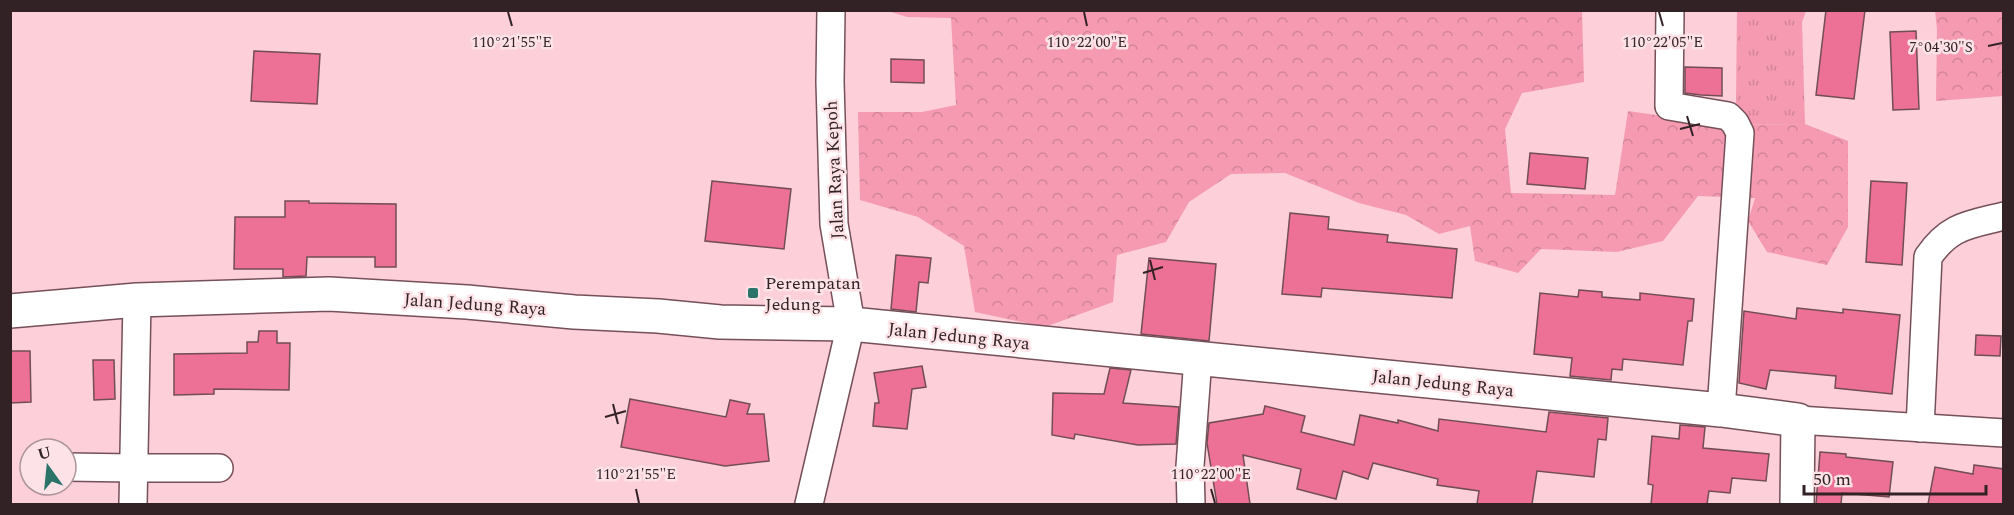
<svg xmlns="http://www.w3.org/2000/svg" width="2014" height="515" viewBox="0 0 2014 515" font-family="Spectral,serif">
<defs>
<pattern id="grass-tufts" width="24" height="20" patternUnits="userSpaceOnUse" patternTransform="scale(1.5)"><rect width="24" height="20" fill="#f59ab1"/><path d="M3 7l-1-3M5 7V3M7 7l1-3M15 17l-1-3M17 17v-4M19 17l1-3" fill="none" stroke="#d28498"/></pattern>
<pattern id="forest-crowns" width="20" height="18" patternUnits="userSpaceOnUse" patternTransform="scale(1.5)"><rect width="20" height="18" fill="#f59ab1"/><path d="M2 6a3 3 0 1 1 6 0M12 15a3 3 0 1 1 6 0" fill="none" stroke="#d28498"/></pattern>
</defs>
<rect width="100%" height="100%" fill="#fccfd9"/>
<!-- grass -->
<path fill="url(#grass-tufts)" d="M1737,11H1806L1802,22L1805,124L1727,125L1736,103Z"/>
<!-- forest -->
<g fill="url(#forest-crowns)">
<path d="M888,11H1582L1584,82L1522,93L1505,129L1511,193L1615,195L1628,111L1727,125L1805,124L1848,141V227L1827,265L1767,252L1748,221L1755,198L1698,196L1663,241L1617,252L1541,249L1518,273L1475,261L1470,226L1439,234L1406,215L1359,203L1285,173L1231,174L1189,202L1166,242L1117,255L1113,302L1045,327L975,312L964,246L918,217L860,200L858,112H922L956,105L951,18L907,17Z"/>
<path d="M1930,11H2003V96L1936,101L1937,29L1935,11Z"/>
</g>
<!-- building -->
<g fill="#ed7196" stroke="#724d55" stroke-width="1.5">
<path d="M1826,10H1865L1854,99L1816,95Z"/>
<path d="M1916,31L1919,109L1893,110L1890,32Z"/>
<path d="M254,51L320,54L317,104L251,101Z"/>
<path d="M891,59L924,60V83L891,82Z"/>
<path d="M1685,67L1722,68V96L1701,95L1685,93Z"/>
<path d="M1530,153L1588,158L1585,189L1527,184Z"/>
<path d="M712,181L791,189L784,249L705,241Z"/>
<path d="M1871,181L1907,183L1902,265L1866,262Z"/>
<path d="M285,201H309V203L396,204V267H375V257H307L306,276L283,277V269H234L235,217H285Z"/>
<path d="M1290,213L1329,217L1328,229L1388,235L1387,242L1457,249L1452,298L1322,288L1321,297L1282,294Z"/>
<path d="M896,255L931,258L928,283L919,282L916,312L891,309Z"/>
<path d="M1149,258L1216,264L1209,341L1141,334Z"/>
<path d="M1579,290L1602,292V297L1640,300V293L1694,299L1692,321H1688L1683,365L1623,359L1622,370L1612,369L1611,380L1570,376L1572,358L1534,354L1540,293L1578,297Z"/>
<path d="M1797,308L1843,313V309L1900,315L1892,394L1835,388L1836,376L1770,370L1766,389L1739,383L1744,311L1796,319Z"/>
<path d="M259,331H277V343H290L289,390L214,389V394L174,395V354L247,353V342H258Z"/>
<path d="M1976,335L2001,336L2000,356L1975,355Z"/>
<path d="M10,351H30L31,402L10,403Z"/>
<path d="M93,360H114L115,399L94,400Z"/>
<path d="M922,366L926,387L912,389L907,429L873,426L875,403H879L874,373Z"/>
<path d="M1110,368L1131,370L1123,403L1179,407L1176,444L1138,445L1075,434L1074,439L1052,435L1053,393L1104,394Z"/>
<path d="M630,399L726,417L730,400L750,404L747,414H764L769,461L725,466L621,447Z"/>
<path d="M1265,406L1305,416L1301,432L1354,445L1360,415L1398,423V420L1438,431L1439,419L1546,432L1549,412L1608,418L1606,440L1598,439L1594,477L1537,471L1532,504H1477L1479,491L1437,485L1438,479L1373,463L1368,479L1343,471L1336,499L1297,489L1301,469L1243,455L1250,504H1217L1207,443L1209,423L1263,414Z"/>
<path d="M1680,425L1705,427L1703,448L1769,454L1766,481L1732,478L1730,493L1709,491L1707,504H1651L1653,485L1648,484L1652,436L1679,439Z"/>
<path d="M1820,452L1846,454V457L1893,462L1889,497L1842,493L1841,504H1816Z"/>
<path d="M1974,465L2004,469V504H1928L1935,467L1973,474Z"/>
</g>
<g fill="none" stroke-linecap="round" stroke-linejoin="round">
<!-- street casing -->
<g stroke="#755059" stroke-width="30">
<g id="street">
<path d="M1670,10L1669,106L1728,116L1735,123L1740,133L1721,410"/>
<path d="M1798,420L2004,433"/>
<path d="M1920,428L1928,257C1950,225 1969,225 2004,216"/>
<path d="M66,467L134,468H219"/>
<path d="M133,504L137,300"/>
<path d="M809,504L851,324L834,224L830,82L831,10"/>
<path d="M1191,504L1190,466L1198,358"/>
</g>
</g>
<!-- secondary casing -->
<g stroke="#755059" stroke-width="36">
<path id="secondary" d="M10,311L137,300L329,294L467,302L574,312L658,316L720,322L851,324L1721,410L1798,420L1797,504"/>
</g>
<!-- street -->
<use href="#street" stroke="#fff" stroke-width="27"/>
<!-- secondary -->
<use href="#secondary" stroke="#fff" stroke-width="33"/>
</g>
<!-- ticks -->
<path fill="none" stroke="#322226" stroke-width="2" d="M508,12L512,26M1084,12L1087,26M1659,12L1663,26M1988,46L2002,43M1687,116L1693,136M1680,129L1700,124M1150,260L1155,280M1143,273L1163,267M613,404L618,424M605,417L626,411M636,489L639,503M1211,489L1215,503"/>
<!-- markers -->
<rect fill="#2c736a" stroke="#fde2e7" stroke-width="2" x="747" y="287" width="12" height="12" rx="3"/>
<g text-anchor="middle" stroke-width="5" stroke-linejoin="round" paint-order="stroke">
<!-- street labels -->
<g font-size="18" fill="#322226" stroke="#fde2e7">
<text transform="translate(834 170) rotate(-93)" y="6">Jalan Raya Kepoh</text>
<text transform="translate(475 304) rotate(4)" y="6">Jalan Jedung Raya</text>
<text transform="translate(959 336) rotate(6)" y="6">Jalan Jedung Raya</text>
<text transform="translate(1443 383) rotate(6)" y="6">Jalan Jedung Raya</text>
</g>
<!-- poi labels -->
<g font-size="18" fill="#322226" stroke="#fde2e7" text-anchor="start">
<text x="765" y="289">Perempatan<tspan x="765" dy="21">Jedung</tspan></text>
</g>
</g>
<g font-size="15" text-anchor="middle" fill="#322226" stroke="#fde2e7" stroke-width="5" stroke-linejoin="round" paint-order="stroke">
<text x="512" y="47">110°21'55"E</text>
<text x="1087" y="47">110°22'00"E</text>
<text x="1663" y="47">110°22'05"E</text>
<text x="1941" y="52">7°04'30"S</text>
<text x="636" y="479">110°21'55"E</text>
<text x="1211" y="479">110°22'00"E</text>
</g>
<!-- border -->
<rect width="2014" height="515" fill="none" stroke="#322226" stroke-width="24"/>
<!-- north arrow -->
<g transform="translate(48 467) rotate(345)"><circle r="28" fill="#fde2e7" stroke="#ac959a" stroke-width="1.5"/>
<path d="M0-4.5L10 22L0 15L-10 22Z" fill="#2c736a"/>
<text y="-9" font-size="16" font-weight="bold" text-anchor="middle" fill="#322226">U</text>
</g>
<!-- scale -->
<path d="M1804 485v9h182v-9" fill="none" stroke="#322226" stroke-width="3"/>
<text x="1813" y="485" font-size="18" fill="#322226" stroke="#fde2e7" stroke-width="4.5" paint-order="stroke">50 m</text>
</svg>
